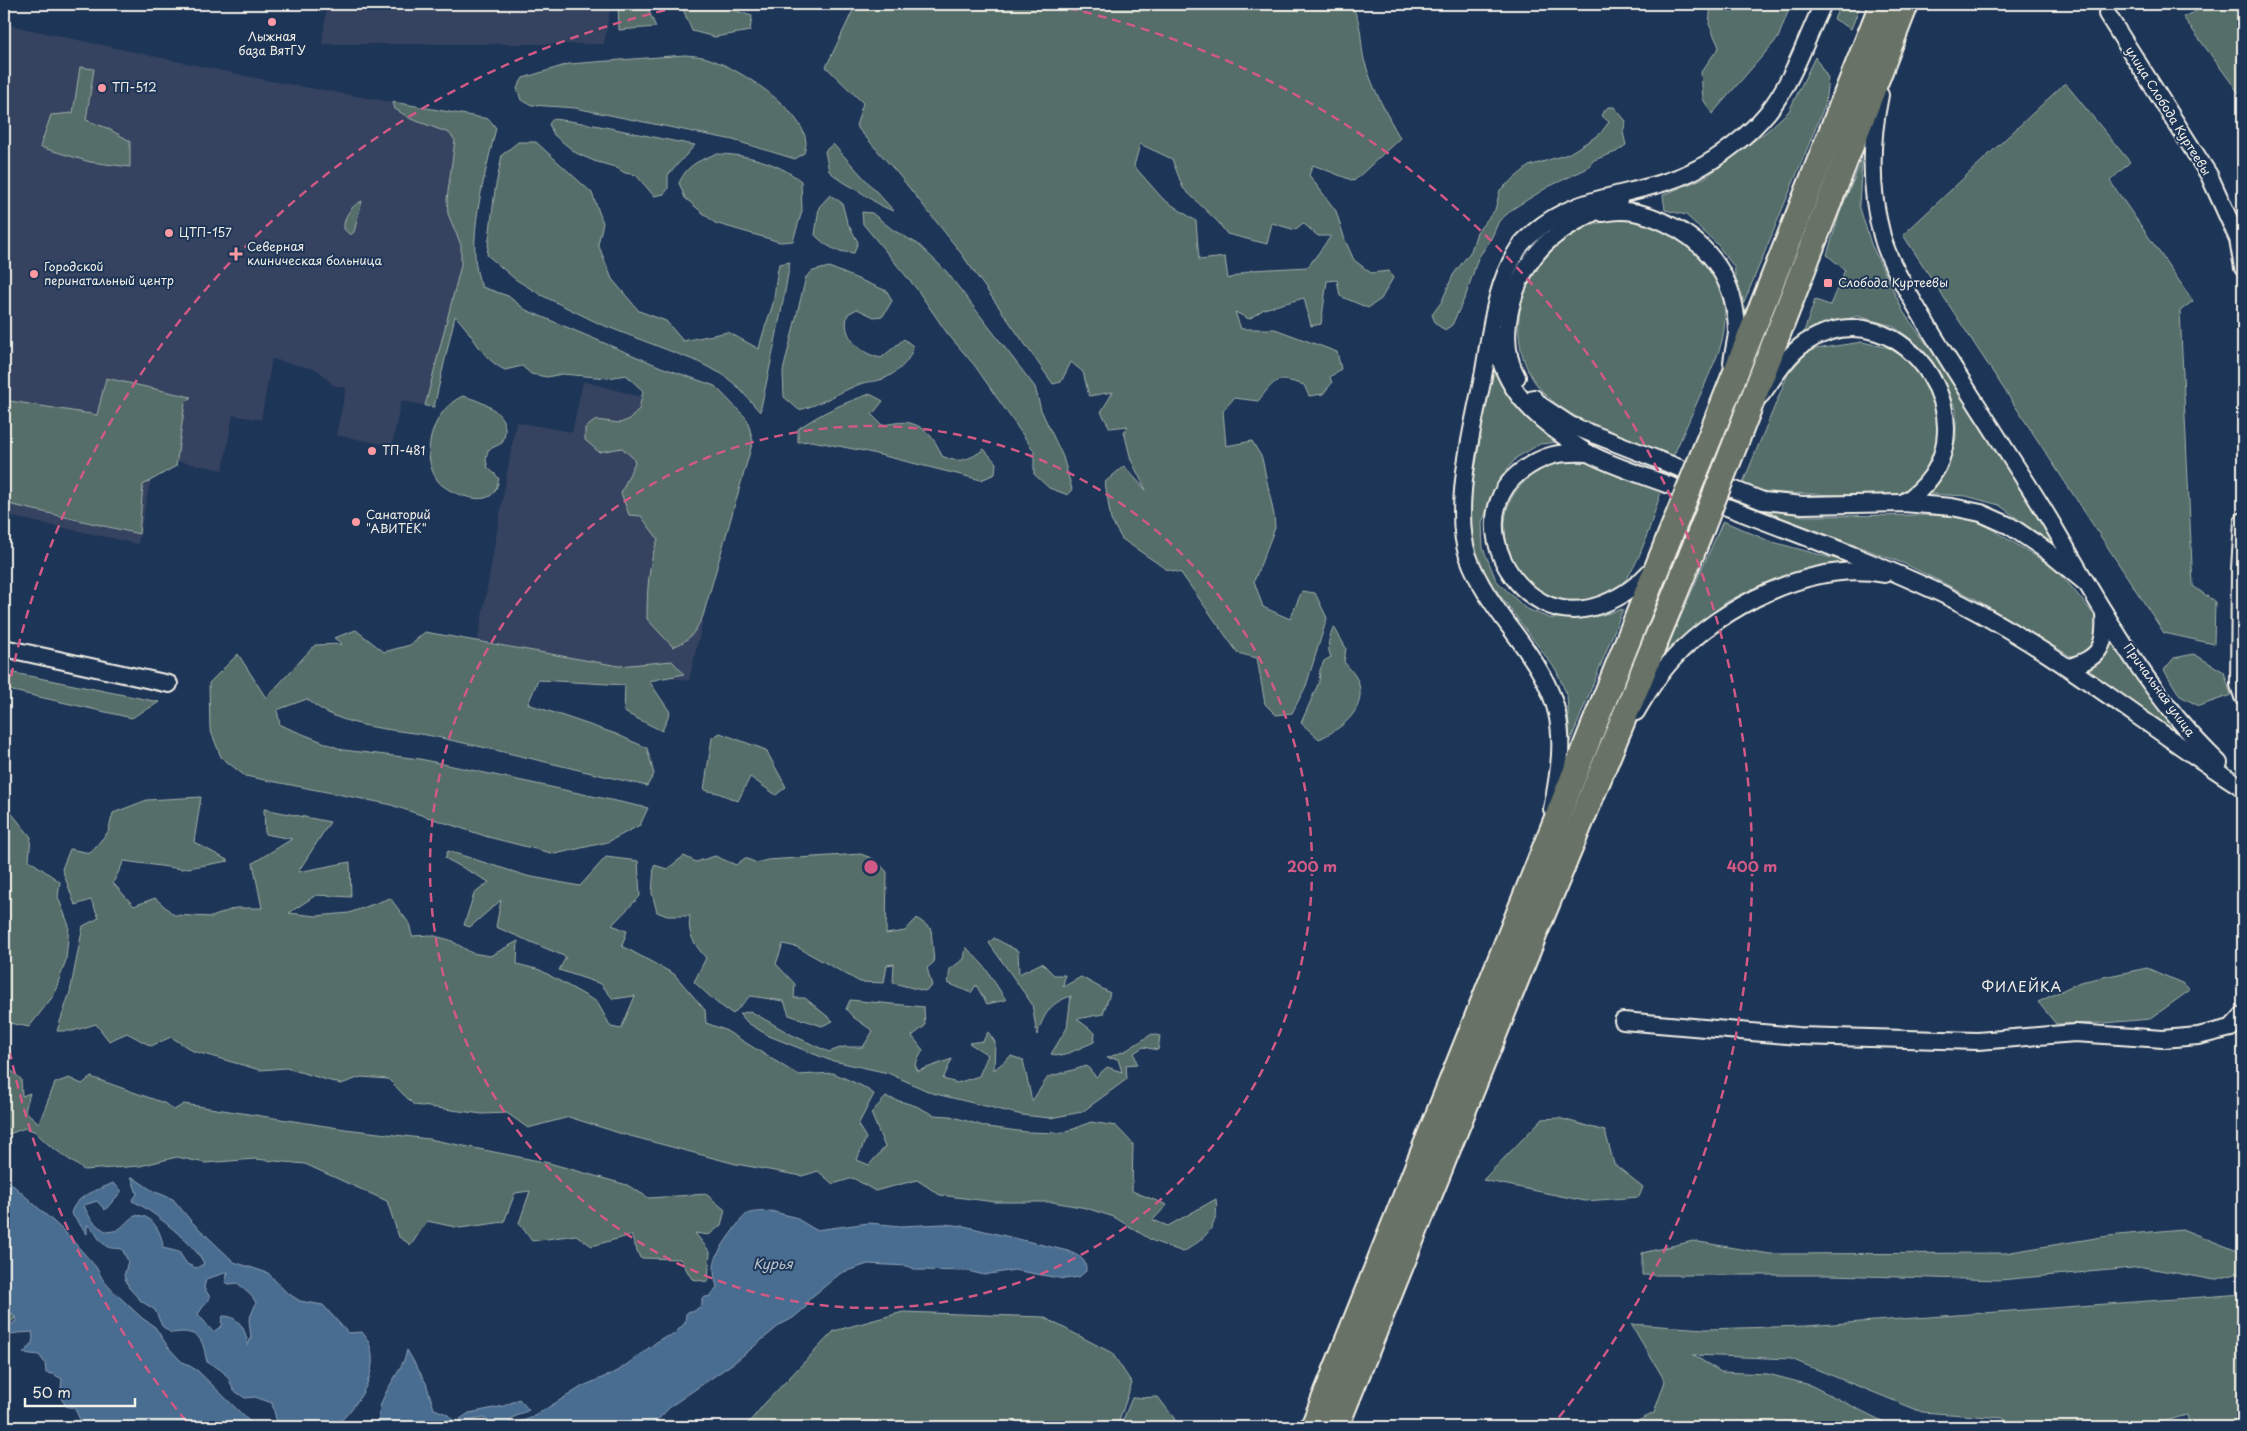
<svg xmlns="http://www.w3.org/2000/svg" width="2247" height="1431" viewBox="0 0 2247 1431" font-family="'Playpen Sans',sans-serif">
<rect width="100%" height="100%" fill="#1d3557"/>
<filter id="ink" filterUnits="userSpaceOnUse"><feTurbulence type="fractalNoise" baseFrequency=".02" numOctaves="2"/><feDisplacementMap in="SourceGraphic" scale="10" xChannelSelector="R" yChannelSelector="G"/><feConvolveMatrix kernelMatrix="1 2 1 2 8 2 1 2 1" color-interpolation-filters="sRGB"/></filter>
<g filter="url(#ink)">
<!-- built -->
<g fill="#344360">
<path d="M327,4H611L604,44H322Z"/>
<path d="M4,24L270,81L489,119L496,128L434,407L401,401L392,446L336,435L346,388L333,385L318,370L272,359L261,420L233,415L223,470L155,457L138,544L4,515Z"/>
<path d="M583,381L747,426L689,681L478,640L516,422L572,432Z"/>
</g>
<!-- green -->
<g fill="#556e6b" stroke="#a4b0aa" fill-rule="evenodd">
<path d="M618,4H715L752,16L750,31L715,37L692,31L682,7H647L656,27L619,30Z"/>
<path d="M856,4H1350C1364,23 1359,42 1365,63C1373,89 1387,115 1400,138L1354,181L1313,165L1309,175L1336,211L1345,240L1354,260L1371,273L1389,271L1393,278L1381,299L1368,308L1340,296L1337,280L1327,281L1321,324L1311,326L1304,298L1264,309L1249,319L1235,312L1241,329H1275L1337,352L1341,369L1330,377L1332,383L1323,394L1309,396L1304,385C1275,376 1277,378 1258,401L1234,398L1223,411L1226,446L1252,441L1262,458L1274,515L1275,528L1254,581L1263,607L1290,619L1302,591L1315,593L1327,618L1306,686L1292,713L1276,715L1265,704L1257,658L1238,653L1181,573L1166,569L1122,539L1111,520L1105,482L1124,466L1146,490L1131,460L1124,432L1128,426L1110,428L1101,412L1113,392L1089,396L1083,372L1071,362L1061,382L1053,384L958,249L899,175L856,126L863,103L826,67ZM1140,144L1172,159L1183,188L1218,222L1227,234L1267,244L1272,223L1295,230L1303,223L1318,236H1331L1308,267L1252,270L1228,279L1225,257L1199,260L1196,221L1163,199L1134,166Z"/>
<path d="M1711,4H1791L1778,38L1712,114L1703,99L1701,72L1719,47L1709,24Z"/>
<path d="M1841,4H1861L1851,29L1834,19Z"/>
<path d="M2211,4L2243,5V96H2241L2183,17Z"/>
<path d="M685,55C694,56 704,56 712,60C739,69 804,110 806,142C806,145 805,150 804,153L795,159L733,140L575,108L532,105L521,100L517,88L523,78L569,64Z"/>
<path d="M1815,57L1828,78L1825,105L1741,310L1734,267L1717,244L1686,215L1665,210L1663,195L1706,177L1767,131L1789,111Z"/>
<path d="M80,67L94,69L86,120L107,128L130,141V167L90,162L40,147L51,115L73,113Z"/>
<path d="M2065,83L2130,162L2110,181L2193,301L2180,311L2193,586L2215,602L2214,644L2164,633L1903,235Z"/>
<path d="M393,102L489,119L496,128C486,171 463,247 482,287L508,296L526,310L661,367L715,386L747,419L753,441L703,616C694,633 692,639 673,647L647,619C647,594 648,562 658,539L641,516L629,515L621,493L635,462L632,457L622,448L599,452L585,440V428L596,420L620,423L630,419L639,409L643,391L626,375L608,378L562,374L547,377L531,374L522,366L505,370C480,358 474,334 455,316L434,407L425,406L461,265V245L448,214L447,199L455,140L449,133L411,119L395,109Z"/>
<path d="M1608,107H1614L1626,121L1623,132L1626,145L1616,152L1594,160L1586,169L1548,187L1514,208L1499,221L1490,241L1478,258L1466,295L1452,325L1445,330L1436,324L1432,315L1442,301L1453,275L1471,251L1477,232L1495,210L1500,190L1529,166L1568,154L1600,134L1609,122L1601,115Z"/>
<path d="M553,119C601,124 647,137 695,145L668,175V189L664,194L654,196L636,175L625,173L615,167L594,161L576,153L554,135L549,124Z"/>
<path d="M518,142H536L592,193L603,223L598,244L612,279L639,311L666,321L683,341L728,332L759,349C762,334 767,322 772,307C775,296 776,277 779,264L790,262C782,312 771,362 760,412L737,386L722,374L696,361L600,324L541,295L515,279L487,255L495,190L502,155Z"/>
<path d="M833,144L894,211C877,206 867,195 852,187C843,182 837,178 829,171L825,151Z"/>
<path d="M715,154C746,154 777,162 801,181L802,211L793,241L780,242L715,223L685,198L679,183C688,164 697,162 715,154Z"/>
<path d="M1862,160L1859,205L1871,244L1904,313L1934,354L2062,551L1999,505L1966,496L1930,494L1947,471L1956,438V409L1948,392L1917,344L1893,326L1857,316L1829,325L1801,340L1815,300L1830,305L1845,270L1827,255L1840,212Z"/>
<path d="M830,195L842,203L847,222L858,242L854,253C836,252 827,247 815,235L819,207Z"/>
<path d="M362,201L354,232L350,235L344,229C343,217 351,206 362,201Z"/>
<path d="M862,212L872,213L893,230L918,244L946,271L1035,387L1041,410L1063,457L1072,489L1068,495L1049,488L1034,474V451L975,366L947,333L916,288L863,224Z"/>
<path d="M1629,219C1685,232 1735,273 1723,336C1720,352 1712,367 1706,382C1695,408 1683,433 1672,459C1633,442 1563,420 1537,385C1508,346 1515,287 1547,251C1567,228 1600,221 1629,219Z"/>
<path d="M829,267L887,291L892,301L883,316L874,317L857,309L848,314C840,336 861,354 881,358L904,339L913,346C911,361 897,373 883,379C876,382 867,381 860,384C839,392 820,405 799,410L784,397L783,371L806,277L813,271Z"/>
<path d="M1862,342L1889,348L1914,364L1928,385L1936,408L1938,431L1934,458L1922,479L1905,493L1881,497L1765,492L1742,485L1788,374L1809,350Z"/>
<path d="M1493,361C1506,399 1524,422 1560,442L1540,444L1516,458L1502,476L1482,522L1483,548L1496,580L1525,608L1549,618H1575L1599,616L1623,609L1570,742L1567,695L1556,670L1485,575L1473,549L1467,518Z"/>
<path d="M106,378L191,397L185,403L176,466L143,485L139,534L4,503V400L97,415Z"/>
<path d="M870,394L883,401L872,415L882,425C890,424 902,421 910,423C927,427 936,441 942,456C959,464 969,460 984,449L996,463L995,474L981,480L864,451L812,441L798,442V429C823,412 841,404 870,394Z"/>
<path d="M463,396C485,402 515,415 502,443L488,450L486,460L488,468L495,474L499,479C497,486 496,492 490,496C478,504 446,492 438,481C418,454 434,408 463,396Z"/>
<path d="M1566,459L1587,460L1662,490C1651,519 1641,567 1619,587C1603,604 1580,603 1559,599C1554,598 1548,598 1544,596C1537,593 1515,571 1511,564C1509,559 1509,551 1507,545C1497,498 1524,473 1566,459Z"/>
<path d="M1735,500L1803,516L1948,515L1980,522L2050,565L2069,584L2096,617L2097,630L2090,647L2082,654L2070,656L1974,598L1905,564Z"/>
<path d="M1723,521L1769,541L1854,564L1798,571L1761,585L1726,602L1661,661Z"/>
<path d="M1334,627L1346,648L1344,662C1349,668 1355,674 1358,681C1368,710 1341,729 1319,739L1301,723L1319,682L1320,670L1324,661L1331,657C1326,646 1329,637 1334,627Z"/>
<path d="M356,630L384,652L410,645L425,632L619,666L672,661L684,674L649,681L670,712L662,731L624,712L625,685L538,680L528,704L616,734L647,748L654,774L647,786C576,770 504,751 432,736C389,728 342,729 307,699L277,710L280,725L343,750L420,759L648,808L640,825L608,842L555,854L488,837L388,804L245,776L221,757L210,729L209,683L238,654L266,698L315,645L342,644L334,638Z"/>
<path d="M2114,643L2159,709L2193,747L2088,673Z"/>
<path d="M2194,654L2224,672L2231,695L2199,706L2180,696L2164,670L2174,658Z"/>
<path d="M4,671L159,702C150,709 141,711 132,718L4,689Z"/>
<path d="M720,733L766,750L786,787L776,795L750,777L738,801L718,793L704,790L712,738Z"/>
<path d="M201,797L194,842L229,861L182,869L124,861L113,883L134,906L155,898L174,915L212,917L235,908H262L253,863L292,839L265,834L264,809L330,822L298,872L350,862L351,897L316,895L289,913L316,916L349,913L390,898L409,923L412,936L431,935L450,940L472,953L490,956L518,941L517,964L540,970L597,1002L611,1027L621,1029L635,996L613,999L601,984L559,970L566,957L496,927L501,900L470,927L464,925L474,894L489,882L445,858L448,851L527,876L580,886L606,857L638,861L640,896L612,925L627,931L622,946L674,974L705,1010L706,1023L725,1030L798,1075L833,1073L862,1086L874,1094L858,1125L866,1138L857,1160L869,1165L885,1147L871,1113L886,1097L916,1106L934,1115L950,1116L987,1127L1026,1132L1063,1133L1091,1122L1116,1126L1133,1144L1132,1191L1167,1205L1153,1220L1168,1226L1216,1199C1220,1226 1205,1239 1183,1252L1153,1241L1114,1217L1086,1208L1053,1202H995L940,1195L917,1180L875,1191L853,1178L833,1184L818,1171L802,1176L736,1164L619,1133L569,1117L528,1128L507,1113L482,1114L414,1105L388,1079L361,1077L341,1084L286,1068L260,1070L193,1051L171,1037L151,1046L127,1033L109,1041L96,1024L73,1031H57L70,992L83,926L99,918L91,900L75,905L62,869L70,849L90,853L108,832L113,813L147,800Z"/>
<path d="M4,804L31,837L29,860L60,882L58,897L69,926L66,960L54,995L29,1027L4,1022Z"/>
<path d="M861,854L876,860L887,872L886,934L905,931L917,918L931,929L934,962L927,968L932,986L925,991L893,983L894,964L887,965L884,983L860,982L797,947L783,944L776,964L795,984L794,998H805L833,1021L822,1026L789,1015L784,1001L750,996L733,1014L717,1003L694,982L706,958C694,944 687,934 690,916H667L657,912L652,893L654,865L667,869L684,856L696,862L715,856L736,865L745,858L757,863L767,860Z"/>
<path d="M994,938L1018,951L1019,974L1042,963L1054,975H1065L1063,987L1081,977L1110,993L1103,1014L1077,1019L1095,1033L1094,1042L1062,1056L1051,1054L1067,1028L1071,996C1049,1003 1044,1015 1037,1035L1032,1004L989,943Z"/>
<path d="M966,947L984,966L1006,1000L987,1004L976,985L971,993L948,983L950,969L964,959Z"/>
<path d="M2147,968L2184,984L2190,990L2150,1019L2105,1023L2056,1024L2038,1002L2080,982Z"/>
<path d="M850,1000L924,1007L925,1026L912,1036L923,1050L915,1065L918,1071L952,1059L943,1079L957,1083L979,1076L988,1055L969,1043L983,1041L988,1032L995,1042L994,1070L1011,1056L1023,1060L1032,1101L1048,1077L1087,1066L1096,1077L1107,1067L1122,1072L1118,1059L1107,1058L1127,1050L1152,1034L1160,1036L1158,1050L1143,1047L1134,1053L1137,1064L1126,1065L1127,1079L1082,1112L1050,1118L1022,1115L932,1093L888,1073L829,1060L769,1036L748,1023L740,1014L750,1011L792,1035L829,1052L843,1047H863L873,1031L853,1017L846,1009Z"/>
<path d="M4,1070L12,1071L21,1079L22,1096L30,1093L25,1111L39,1123L55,1083L69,1078L82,1084L91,1077L164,1103L174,1110L184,1104L345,1129L429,1139L549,1163L627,1185L649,1198L706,1194L725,1210L721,1225L709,1235L695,1233L710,1252L708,1282L692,1279L680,1259L640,1258L631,1235L592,1246L576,1235L532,1241L519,1223L530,1191L515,1193L504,1222L460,1228L427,1221L411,1245L399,1237L387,1201L305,1164L255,1159L205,1163L177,1157L140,1166L84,1170L49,1145L34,1131L25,1128L4,1136Z"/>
<path d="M1559,1118L1605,1131L1614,1164L1643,1187L1639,1197L1585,1201L1483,1180L1542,1119Z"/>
<path d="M2182,1229L2240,1252L2243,1262V1272L2214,1280L2143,1267L2000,1280L1830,1275H1642V1253L1693,1241L1770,1254L2005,1253L2108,1236Z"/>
<path d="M2243,1294V1427H2190L2187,1415L2141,1427H2012L2003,1418L1922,1412L1791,1359L1693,1355L1721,1372L1768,1374L1810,1385L1884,1422L1880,1427H1626L1654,1413L1665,1381L1631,1324L1706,1329L1806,1326Z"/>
<path d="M4,1306L16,1317L4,1329Z"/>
<path d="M903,1312L1043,1317L1112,1353L1132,1383L1117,1427H745L766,1402L834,1331Z"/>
<path d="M1158,1397L1174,1418L1177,1427H1120L1132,1398Z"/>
</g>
<!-- water -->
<g fill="#4a6d91" stroke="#8ea2b4" fill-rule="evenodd">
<path d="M131,1176L153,1191L173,1199L191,1221L234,1262L268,1273L286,1292L300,1301L323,1305L348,1333L362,1332C388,1363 359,1406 334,1427H284L276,1419L272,1403L255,1397L245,1398L233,1390C229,1374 221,1369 207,1362C203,1346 204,1334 184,1332C179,1332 175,1333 171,1333L162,1326L155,1310L141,1301L129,1288L124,1276L128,1261L122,1249C117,1248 110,1249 106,1246C97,1240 96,1230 87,1225V1234L71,1213C77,1194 97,1191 113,1183L121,1190V1192L105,1210L97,1201L84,1205C88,1217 96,1227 108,1232C112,1231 116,1231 119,1229C125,1225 129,1218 135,1216C152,1212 163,1235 163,1248L179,1252L187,1264L196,1268L204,1264C199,1248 149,1207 132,1201L137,1194ZM228,1272L225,1282L229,1284L238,1283C244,1291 252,1294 256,1303L249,1320L251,1337L248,1346C246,1332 241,1316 223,1316L221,1322L223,1325L213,1332L198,1314L210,1297L204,1288L206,1279Z"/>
<path d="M4,1177L65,1232L96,1267L103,1280L111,1289L142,1318L155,1327L168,1347L181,1361L198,1371L255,1427L83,1426L74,1407H67L60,1397L62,1379L53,1374L46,1373L45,1363L39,1355L23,1353C30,1348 35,1341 32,1332C19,1334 17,1330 4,1339V1329L16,1321L15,1317L4,1306Z"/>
<path d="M771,1211L794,1217L816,1230L869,1223L901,1226L943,1224L964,1226L1068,1251C1078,1256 1087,1258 1086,1271L1079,1277L1064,1279L1014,1270L984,1275L968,1271L917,1270L907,1266L868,1264L841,1273L808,1300L806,1307L793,1318L780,1325L735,1362L671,1406L651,1427H491L484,1418L461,1422L460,1419L469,1413L504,1406L519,1399L529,1410L512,1418L509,1422L517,1423L531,1418L583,1386L618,1371L662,1338L673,1335L685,1323L686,1314L689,1311L693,1312L702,1305V1298L710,1296L717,1287C714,1277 712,1266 717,1256C719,1249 741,1218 747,1214C753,1211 764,1212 771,1211Z"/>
<path d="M407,1350L426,1383L434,1409L447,1414L453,1420L450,1427H377L379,1424C375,1396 401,1377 407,1350Z"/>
</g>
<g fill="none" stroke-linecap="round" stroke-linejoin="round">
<!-- minor casing -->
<g stroke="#f4f1e8" stroke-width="20">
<g id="minor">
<path d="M2107,14L2209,175L2238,239L2243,268"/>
<path d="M1880,95C1870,143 1869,188 1882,236C1888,259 1902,282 1914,303C1941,350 1971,395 2000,441C2018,470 2038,499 2055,529C2103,611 2150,698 2219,763"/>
<path d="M1603,213C1626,208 1645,213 1666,223C1711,244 1737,283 1737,333C1736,342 1733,353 1732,363"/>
<path d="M1495,334C1500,382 1527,411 1566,438C1573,443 1580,449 1588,453C1616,468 1655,479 1685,491C1770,524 1857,554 1940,593C2050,645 2142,724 2243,788"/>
<path d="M1517,377C1495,337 1513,277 1544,245C1564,225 1594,213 1619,200"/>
<path d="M1761,395C1774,378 1786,356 1805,343C1904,279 2006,438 1903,503"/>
<path d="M1534,398L1540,405L1570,425L1763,501L1803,505L1903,503L1952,507L1981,513L2010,526L2047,551L2087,584"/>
<path d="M1588,453C1559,452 1544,454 1520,472C1475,507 1495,577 1542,602C1581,623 1628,598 1654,567"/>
<path d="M2243,521L2240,569L2239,685L2243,697"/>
<path d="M4,648L169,684"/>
<path d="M2069,667C2102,658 2106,644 2104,612"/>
<path d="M1636,712C1647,693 1658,675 1673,659C1720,607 1812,560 1884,574"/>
<path d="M1552,809C1569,726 1562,697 1512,630C1495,607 1478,584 1468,556C1452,511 1472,429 1482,382C1491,335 1493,287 1520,246C1523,241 1529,237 1534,232C1578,192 1641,197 1693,171C1720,158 1749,135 1768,112C1793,81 1806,39 1823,4"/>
<path d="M1623,1021L1798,1036L1978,1041L2075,1033L2163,1039L2198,1036L2231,1028L2243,1015"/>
</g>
</g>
<!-- highway casing -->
<g stroke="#f4f1e8" stroke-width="28">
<g id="highway">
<path d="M1712,432L1882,4"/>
<path d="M1736,442L1906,4"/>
<path d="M1313,1427L1667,543"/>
<path d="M1336,1427L1535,933L1692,553"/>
</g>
</g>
<!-- minor -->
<use href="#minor" stroke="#1d3557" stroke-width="16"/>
<!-- highway -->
<use href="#highway" stroke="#687266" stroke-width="24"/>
<!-- highway-bridge casing -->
<g stroke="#f4f1e8" stroke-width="28" stroke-linecap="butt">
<g id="highway-bridge">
<path d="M1667,543L1712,432"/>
<path d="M1692,553L1736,442"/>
</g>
</g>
<!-- highway-bridge -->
<use href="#highway-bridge" stroke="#687266" stroke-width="24"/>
</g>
</g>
<!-- distance rings -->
<g fill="none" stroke="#d15985" stroke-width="2.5" stroke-dasharray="9 6">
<circle cx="871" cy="867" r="441"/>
<path d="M186 1421A881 881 0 0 1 5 1028M5 706A881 881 0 0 1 688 5M1054 5A881 881 0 0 1 1556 1421"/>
</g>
<!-- markers -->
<g fill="#ff9aa2" stroke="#1d3557" stroke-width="2">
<circle cx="272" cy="22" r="5"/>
<circle cx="102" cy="88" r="5"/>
<circle cx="169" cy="233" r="5"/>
<path d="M233.5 246.5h5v5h5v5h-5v5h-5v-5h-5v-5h5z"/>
<circle cx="34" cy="274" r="5"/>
<rect x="1823" y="278" width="10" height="10" rx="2.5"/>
<circle cx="372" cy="451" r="5"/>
<circle cx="356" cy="522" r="5"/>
</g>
<g text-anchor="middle" stroke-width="4" stroke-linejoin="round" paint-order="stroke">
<!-- poi labels -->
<g font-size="12" fill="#f4f1e8" stroke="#1d3557" text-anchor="start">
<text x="272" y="41" text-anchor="middle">Лыжная<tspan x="272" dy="14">база ВятГУ</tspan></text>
<text x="112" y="92">ТП-512</text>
<text x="179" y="237">ЦТП-157</text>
<text x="247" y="251">Северная<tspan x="247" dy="14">клиническая больница</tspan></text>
<text x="44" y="271">Городской<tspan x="44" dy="14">перинатальный центр</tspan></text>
<text x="1838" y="287">Слобода Куртеевы</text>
<text x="382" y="455">ТП-481</text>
<text x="366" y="519">Санаторий<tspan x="366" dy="14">"АВИТЕК"</tspan></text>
</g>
<!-- street labels -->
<g font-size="12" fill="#f4f1e8" stroke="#1d3557">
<text transform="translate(2168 111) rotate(58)" y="4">улица Слобода Куртеевы</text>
<text transform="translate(2159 690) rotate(54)" y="4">Причальная улица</text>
</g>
<!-- neighbourhood labels -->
<g font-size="14" letter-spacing="1" fill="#f4f1e8" stroke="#1d3557">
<text x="2022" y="992">ФИЛЕЙКА</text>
</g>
<!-- water labels -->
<g font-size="14" font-style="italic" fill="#b8c3ca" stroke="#1d3557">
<text x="773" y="1269">Курья</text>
</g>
</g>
<circle cx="871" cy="867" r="8" fill="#d15985" stroke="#1d3557" stroke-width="2.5"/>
<g font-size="15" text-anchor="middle" font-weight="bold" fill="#d15985" stroke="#1d3557" stroke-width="4" stroke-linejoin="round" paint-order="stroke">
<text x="1312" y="872">200 m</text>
<text x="1752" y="872">400 m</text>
</g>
<!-- margin -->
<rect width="2247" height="1431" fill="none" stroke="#1d3557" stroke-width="20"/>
<rect x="10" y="10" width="2227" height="1411" fill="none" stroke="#f4f1e8" stroke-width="2" filter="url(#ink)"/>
<!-- scale -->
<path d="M25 1398v8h110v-8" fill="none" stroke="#f4f1e8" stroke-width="2.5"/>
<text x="32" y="1398" font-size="15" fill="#f4f1e8" stroke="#1d3557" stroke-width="4" paint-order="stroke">50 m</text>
</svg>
